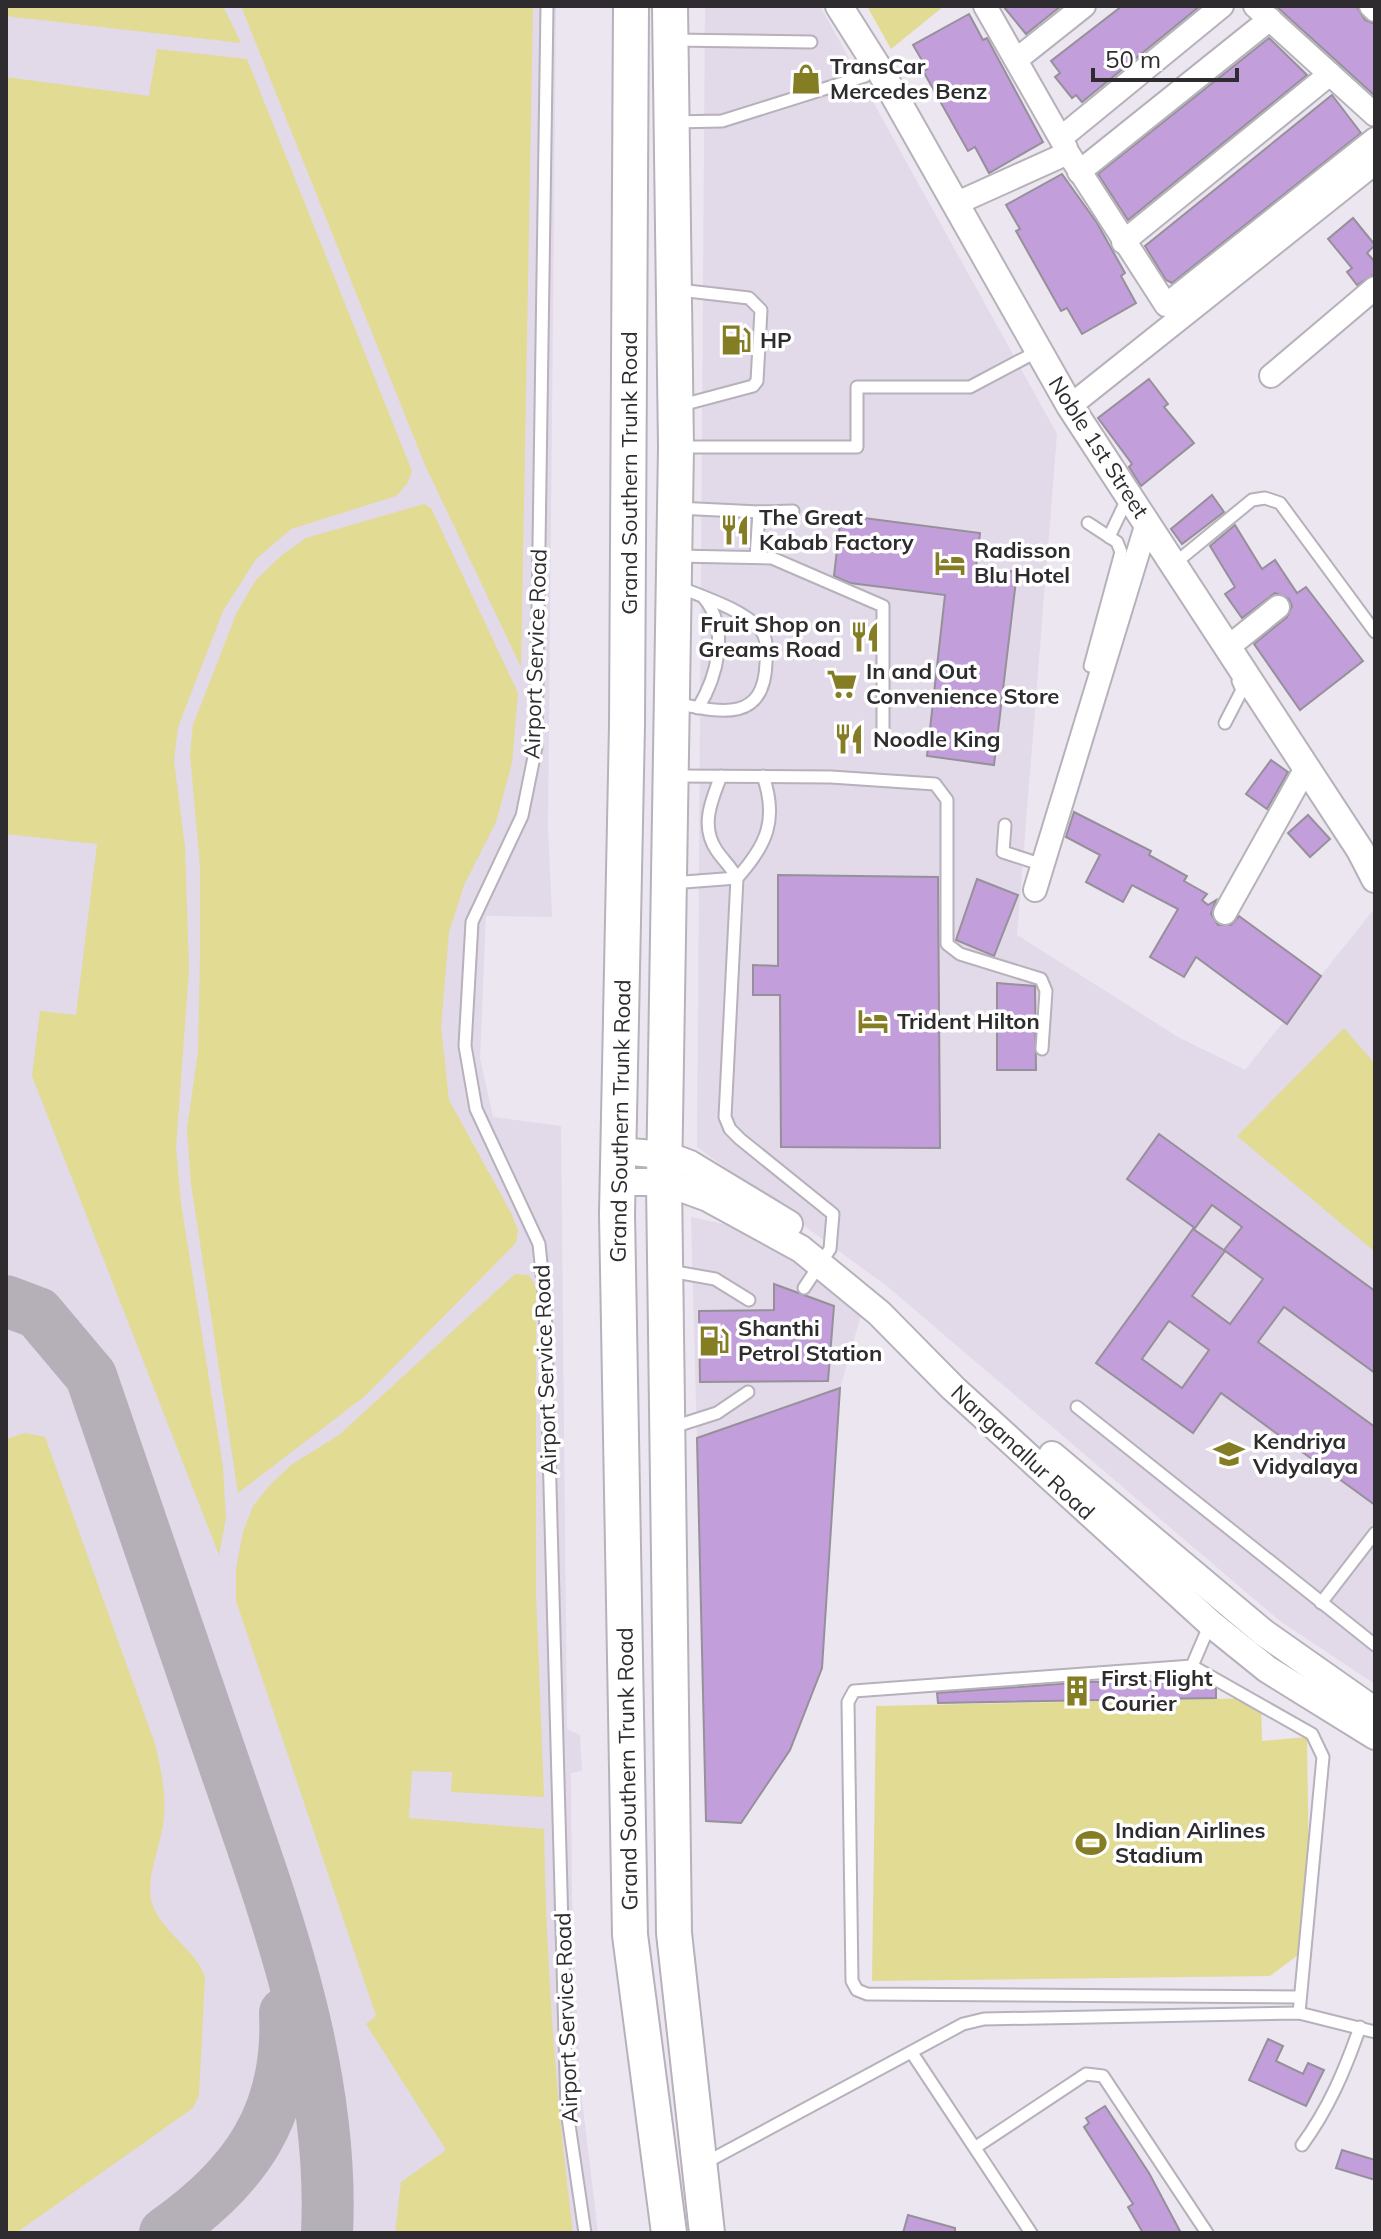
<svg xmlns="http://www.w3.org/2000/svg" width="1381" height="2239" viewBox="0 0 1381 2239" font-family="Mulish,sans-serif">
<rect width="100%" height="100%" fill="#ece6f0"/>
<!-- built -->
<g fill="#e2d9e9">
<path d="M6,6H556L548,826L552,917L486,916L480,1058L493,1117L561,1126L567,1729L580,1735L582,1771L571,1773L572,1900L580,2083L598,2233H6Z"/>
<path d="M705,6H820L1057,434L1017,935L1178,1037L1245,1070L1375,908V1684L1280,1621L888,1287L697,1147Z"/>
<path d="M691,1217L756,1231L861,1315L840,1388L697,1438Z"/>
</g>
<!-- green -->
<g fill="#e1db94">
<path d="M6,6H223L241,43L6,16Z"/>
<path d="M241,6H533L521,667L425,465Z"/>
<path d="M867,6H944L891,49Z"/>
<path d="M157,49L247,59L412,471L407,484L396,496L291,529L256,559L223,611L178,727L174,761L185,847L189,969L176,1148L181,1203L223,1467L226,1518L219,1555L32,1076L40,1011L76,1015L97,844L6,834V77L149,96Z"/>
<path d="M424,504L431,508L518,693L512,763L496,822L464,885L449,932L441,1027L449,1100L511,1213L518,1231L516,1243L365,1396L238,1493L191,1184L187,1129L198,1051L200,956V867L190,754L193,725L237,612L256,580L282,555L306,538Z"/>
<path d="M1344,1028L1375,1064V1252L1237,1136Z"/>
<path d="M515,1274L529,1275L536,1287V1594L544,1797L451,1792L452,1772L412,1771L409,1818L544,1829C546,1964 556,2099 573,2233H395L401,2182L446,2150L366,2024L376,2016L236,1601V1569L243,1532L253,1506L270,1485L291,1465L339,1435Z"/>
<path d="M25,1433L45,1437L155,1744C161,1769 166,1791 164,1817C162,1841 150,1866 150,1890C150,1927 195,1946 205,1977L199,2095L193,2108L16,2233H6V1439Z"/>
<path d="M1261,1698L1262,1741L1307,1737L1310,1946L1270,1976L872,1981L876,1706Z"/>
</g>
<g fill="none" stroke-linecap="round" stroke-linejoin="round">
<!-- taxiway -->
<g stroke="#b5b0b8" stroke-width="52">
<path d="M6,1301L38,1313L91,1376C134,1502 178,1629 221,1755C274,1909 335,2068 327,2233"/>
<path d="M165,2233C245,2177 290,2114 285,2013"/>
</g>
</g>
<!-- building -->
<g fill="#c29eda" stroke="#959099" stroke-width="2" fill-rule="evenodd">
<path d="M1003,6H1061L1026,34Z"/>
<path d="M1122,6H1200L1082,102L1076,95L1072,98L1055,77L1060,73L1051,61Z"/>
<path d="M1276,6L1357,7L1365,20L1375,24V96Z"/>
<path d="M969,14L983,40L987,38L1043,142L989,173L975,147L968,151L923,71L927,69L913,45Z"/>
<path d="M1269,38L1307,75L1128,220L1098,174Z"/>
<path d="M1332,95L1361,133L1172,283L1166,280L1145,246Z"/>
<path d="M1062,174L1097,223L1125,273L1121,276L1136,303L1082,334L1067,308L1061,311L1016,231L1020,229L1006,205Z"/>
<path d="M1353,218L1375,245L1367,253L1375,262V274L1357,285L1347,272L1352,268L1328,239Z"/>
<path d="M1149,379L1168,404L1164,407L1194,443L1141,486L1129,467L1132,464L1098,418Z"/>
<path d="M1212,495L1224,512L1182,544L1171,529Z"/>
<path d="M841,515L980,533L976,567L1017,572L994,765L927,756L945,595L850,583L834,576Z"/>
<path d="M1235,525L1262,569L1275,560L1297,593L1306,587L1363,661L1300,710L1254,644L1287,617L1292,606L1289,599L1275,593L1242,618L1225,594L1235,587L1210,546Z"/>
<path d="M1271,760L1288,772L1267,809L1246,794Z"/>
<path d="M1074,812L1151,851L1149,855L1187,876L1184,881L1207,894L1202,900L1208,905L1216,900L1211,914L1218,925H1231L1239,916L1321,976L1287,1024L1196,957L1184,977L1150,957L1178,909L1132,885L1123,902L1086,882L1100,855L1066,837Z"/>
<path d="M1308,815L1330,839L1310,857L1288,833Z"/>
<path d="M778,875L938,877L940,1148L781,1147L780,995H753V965L778,966Z"/>
<path d="M977,879L1018,895L994,956L956,940Z"/>
<path d="M997,983L1035,986L1036,1070H997Z"/>
<path d="M1159,1134L1375,1291V1373L1284,1307L1258,1342L1375,1427V1505L1221,1393L1193,1433L1096,1363L1193,1229L1225,1251L1192,1296L1230,1324L1263,1279L1224,1250L1242,1227L1212,1205L1195,1228L1127,1179ZM1169,1321L1209,1350L1182,1388L1142,1359Z"/>
<path d="M774,1284L834,1306L828,1381L700,1382L699,1311L774,1310Z"/>
<path d="M840,1388L822,1668L790,1750L741,1823L706,1821L697,1438Z"/>
<path d="M1201,1681L1216,1689V1698L938,1703L937,1693L1085,1682Z"/>
<path d="M1268,2039L1283,2046L1276,2061L1303,2074L1308,2063L1324,2070L1306,2106L1249,2080Z"/>
<path d="M1105,2106L1149,2173L1181,2233H1143L1128,2207L1133,2204L1084,2127L1089,2123L1086,2118Z"/>
<path d="M1342,2150L1375,2160V2180L1336,2168Z"/>
<path d="M908,2215L955,2228V2233H903Z"/>
</g>
<g fill="none" stroke-linecap="round" stroke-linejoin="round">
<!-- service casing -->
<g stroke="#b6b1ba" stroke-width="15">
<g id="service">
<path d="M547,6L536,747L522,816L472,922L465,1046L476,1109L539,1244L545,1302L567,2111L585,2233"/>
<path d="M673,40L811,42"/>
<path d="M673,122L722,121L865,76"/>
<path d="M678,406L753,386L757,381L761,310L749,298L679,290"/>
<path d="M681,447H857V387H970L1038,351"/>
<path d="M677,508L759,512L756,557"/>
<path d="M759,512L793,511"/>
<path d="M1088,523L1117,542L1121,552L1090,666"/>
<path d="M1109,537L1128,497"/>
<path d="M677,556L772,558L883,606V728"/>
<path d="M1174,564L1252,500L1265,498L1280,503L1375,632"/>
<path d="M675,703C719,712 764,724 766,663C767,652 768,637 759,628C740,608 702,597 677,586"/>
<path d="M698,708C717,677 730,629 704,598"/>
<path d="M1225,723L1242,690L1238,681"/>
<path d="M676,776L831,777L935,784L947,800V944L960,954L1041,979L1046,991L1042,1049"/>
<path d="M721,776C711,801 700,827 717,851C724,861 732,868 737,878L725,1117L730,1129L740,1139L833,1214L830,1249L804,1288"/>
<path d="M1005,825L1003,852L1043,865"/>
<path d="M671,883L737,878C767,845 778,819 763,776"/>
<path d="M670,1271L715,1279L749,1300"/>
<path d="M1077,1407L1375,1645"/>
<path d="M670,1428L717,1413L748,1392"/>
<path d="M1321,1603L1375,1533"/>
<path d="M1210,1624L1192,1666L1312,1734L1323,1757L1299,2013"/>
<path d="M1192,1666L854,1691L848,1702L852,1981L857,1990L867,1994L1300,1997"/>
<path d="M912,2053L1031,2233"/>
<path d="M1302,2145C1329,2108 1345,2070 1360,2027"/>
<path d="M976,2147L1086,2074L1103,2076L1207,2233"/>
<path d="M703,2164L963,2024L984,2019L1299,2013L1375,2032"/>
</g>
</g>
<!-- minor casing -->
<g stroke="#b6b1ba" stroke-width="26">
<g id="minor">
<path d="M985,6L1066,148"/>
<path d="M1255,6L1375,115"/>
<path d="M1371,6L1375,10"/>
<path d="M1016,60L1084,6"/>
<path d="M1062,137L1222,6"/>
<path d="M1079,172L1270,19"/>
<path d="M955,204L1068,153L1166,305L1375,139"/>
<path d="M1123,242L1330,74"/>
<path d="M1271,376L1375,288"/>
<path d="M1070,406L1375,163"/>
<path d="M1227,648L1278,607"/>
<path d="M1035,890L1147,523"/>
<path d="M1225,913L1306,768"/>
</g>
</g>
<!-- tertiary casing -->
<g stroke="#b6b1ba" stroke-width="30">
<g id="tertiary">
<path d="M839,6L882,74L1070,406L1360,850L1375,879"/>
<path d="M618,1151L666,1155L690,1164L789,1224"/>
<path d="M617,1182H664L708,1198L801,1249L879,1313L953,1388L1210,1623L1267,1669L1375,1736"/>
<path d="M1052,1455L1264,1633L1375,1711"/>
</g>
</g>
<!-- primary casing -->
<g stroke="#b6b1ba" stroke-width="38">
<g id="primary">
<path d="M631,6L627,725L617,1214L630,1935L669,2233"/>
<path d="M670,6L676,447L664,1182L674,1933L707,2233"/>
</g>
</g>
<!-- service -->
<use href="#service" stroke="#fff" stroke-width="11"/>
<!-- minor -->
<use href="#minor" stroke="#fff" stroke-width="22"/>
<!-- tertiary -->
<use href="#tertiary" stroke="#fff" stroke-width="26"/>
<!-- primary -->
<use href="#primary" stroke="#fff" stroke-width="34"/>
</g>
<!-- icons -->
<defs>
<g id="shop-bare" transform="scale(2.4)"><path d="M-5-2.5h2.3a2.7 3.5 0 0 1 5.4 0H5L5.5 6h-11ZM-1.5-2.5h3a1.5 2.3 0 0 0-3 0Z" fill="#857d23" stroke="#fff" stroke-width="2.5" paint-order="stroke"/></g>
<g id="fuel-bare" transform="scale(2.4)"><path d="M-5.5-6h7V0h2V4h1.3V-2.5L3-4.5l.8-.8L6-3V5H2.5V1h-1V6h-7ZM-4.2-4.7v3.2H.2V-4.7Z" fill="#857d23" stroke="#fff" stroke-width="2.5" paint-order="stroke"/></g>
<g id="restaurant-bare" transform="scale(2.4)"><path d="M-5-6h1v4h1v-4h1v4h1v-4h1v5L-1.5 .5V6h-2V.5L-5-1ZM5-6V6H3V1.5H1.5Q1.5-4 5-6Z" fill="#857d23" stroke="#fff" stroke-width="2.5" paint-order="stroke"/></g>
<g id="hotel-bare" transform="scale(2.4)"><path d="M-6-4.5h1.5V1H6V5H4.5V3h-9V5H-6ZM-4 0a1.8 1.8 0 1 1 3.6 0ZM.5 0V-2.5h3Q6-2.5 6 0Z" fill="#857d23" stroke="#fff" stroke-width="2.5" paint-order="stroke"/></g>
<g id="supermarket-bare" transform="scale(2.4)"><path d="M-6-5.5h2.5l.6 2H6L4.5 2H-2.5L-4.4-4H-6ZM-1.5 3.2a1.3 1.3 0 1 0 .1 0ZM3 3.2a1.3 1.3 0 1 0 .1 0Z" fill="#857d23" stroke="#fff" stroke-width="2.5" paint-order="stroke"/></g>
<g id="school-bare" transform="scale(2.4)"><path d="M0-5L7-2L0 1L-7-2ZM-4 1L0 2.5L4 1V4Q0 6-4 4Z" fill="#857d23" stroke="#fff" stroke-width="2.5" paint-order="stroke"/></g>
<g id="building-bare" transform="scale(2.4)"><path d="M-4-6H4V6H1V3H-1V6H-4ZM-2.5-4.3h1.7v1.8h-1.7ZM.8-4.3h1.7v1.8H.8ZM-2.5-1h1.7V.8h-1.7ZM.8-1h1.7V.8H.8Z" fill="#857d23" stroke="#fff" stroke-width="2.5" paint-order="stroke"/></g>
<g id="stadium-bare" transform="scale(2.4)"><path d="M0-5a6.5 5 0 1 0 0 10a6.5 5 0 1 0 0-10ZM-3.5-1.8h7v3.6h-7Z" fill="#857d23" stroke="#fff" stroke-width="2.5" paint-order="stroke"/></g>
</defs>
<g fill-rule="evenodd">
<use href="#shop-bare" x="806" y="79"/>
<use href="#fuel-bare" x="736" y="340"/>
<use href="#restaurant-bare" x="735" y="530"/>
<use href="#hotel-bare" x="950" y="563"/>
<use href="#restaurant-bare" x="865" y="637"/>
<use href="#supermarket-bare" x="842" y="684"/>
<use href="#restaurant-bare" x="849" y="739"/>
<use href="#hotel-bare" x="873" y="1021"/>
<use href="#fuel-bare" x="714" y="1341"/>
<use href="#school-bare" x="1229" y="1454"/>
<use href="#building-bare" x="1077" y="1691"/>
<use href="#stadium-bare" x="1091" y="1843"/>
</g>
<g text-anchor="middle" stroke-width="7" stroke-linejoin="round" paint-order="stroke">
<!-- poi labels -->
<g font-size="22" font-weight="bold" fill="#2e2c2f" stroke="#fff" text-anchor="start">
<text x="830" y="74">TransCar<tspan x="830" dy="25">Mercedes Benz</tspan></text>
<text x="760" y="348">HP</text>
<text x="759" y="525">The Great<tspan x="759" dy="25">Kabab Factory</tspan></text>
<text x="974" y="558">Radisson<tspan x="974" dy="25">Blu Hotel</tspan></text>
<text x="841" y="632" text-anchor="end">Fruit Shop on<tspan x="841" dy="25">Greams Road</tspan></text>
<text x="866" y="679">In and Out<tspan x="866" dy="25">Convenience Store</tspan></text>
<text x="873" y="747">Noodle King</text>
<text x="897" y="1029">Trident Hilton</text>
<text x="738" y="1336">Shanthi<tspan x="738" dy="25">Petrol Station</tspan></text>
<text x="1253" y="1449">Kendriya<tspan x="1253" dy="25">Vidyalaya</tspan></text>
<text x="1101" y="1686">First Flight<tspan x="1101" dy="25">Courier</tspan></text>
<text x="1115" y="1838">Indian Airlines<tspan x="1115" dy="25">Stadium</tspan></text>
</g>
<!-- street labels -->
<g font-size="22" fill="#2e2c2f" stroke="#fff">
<text transform="translate(1099 447) rotate(57)" y="8">Noble 1st Street</text>
<text transform="translate(629 473) rotate(-90)" y="8">Grand Southern Trunk Road</text>
<text transform="translate(535 654) rotate(-88)" y="8">Airport Service Road</text>
<text transform="translate(620 1121) rotate(-89)" y="8">Grand Southern Trunk Road</text>
<text transform="translate(545 1370) rotate(-92)" y="8">Airport Service Road</text>
<text transform="translate(1023 1452) rotate(43)" y="8">Nanganallur Road</text>
<text transform="translate(627 1769) rotate(-91)" y="8">Grand Southern Trunk Road</text>
<text transform="translate(566 2018) rotate(-92)" y="8">Airport Service Road</text>
</g>
</g>
<!-- border -->
<rect width="1381" height="2239" fill="none" stroke="#2e2c2f" stroke-width="16"/>
<!-- scale -->
<path d="M1093 68v12h144v-12" fill="none" stroke="#2e2c2f" stroke-width="4"/>
<text x="1105" y="68" font-size="24" fill="#2e2c2f" stroke="#ffffff" stroke-width="6" paint-order="stroke">50 m</text>
</svg>
